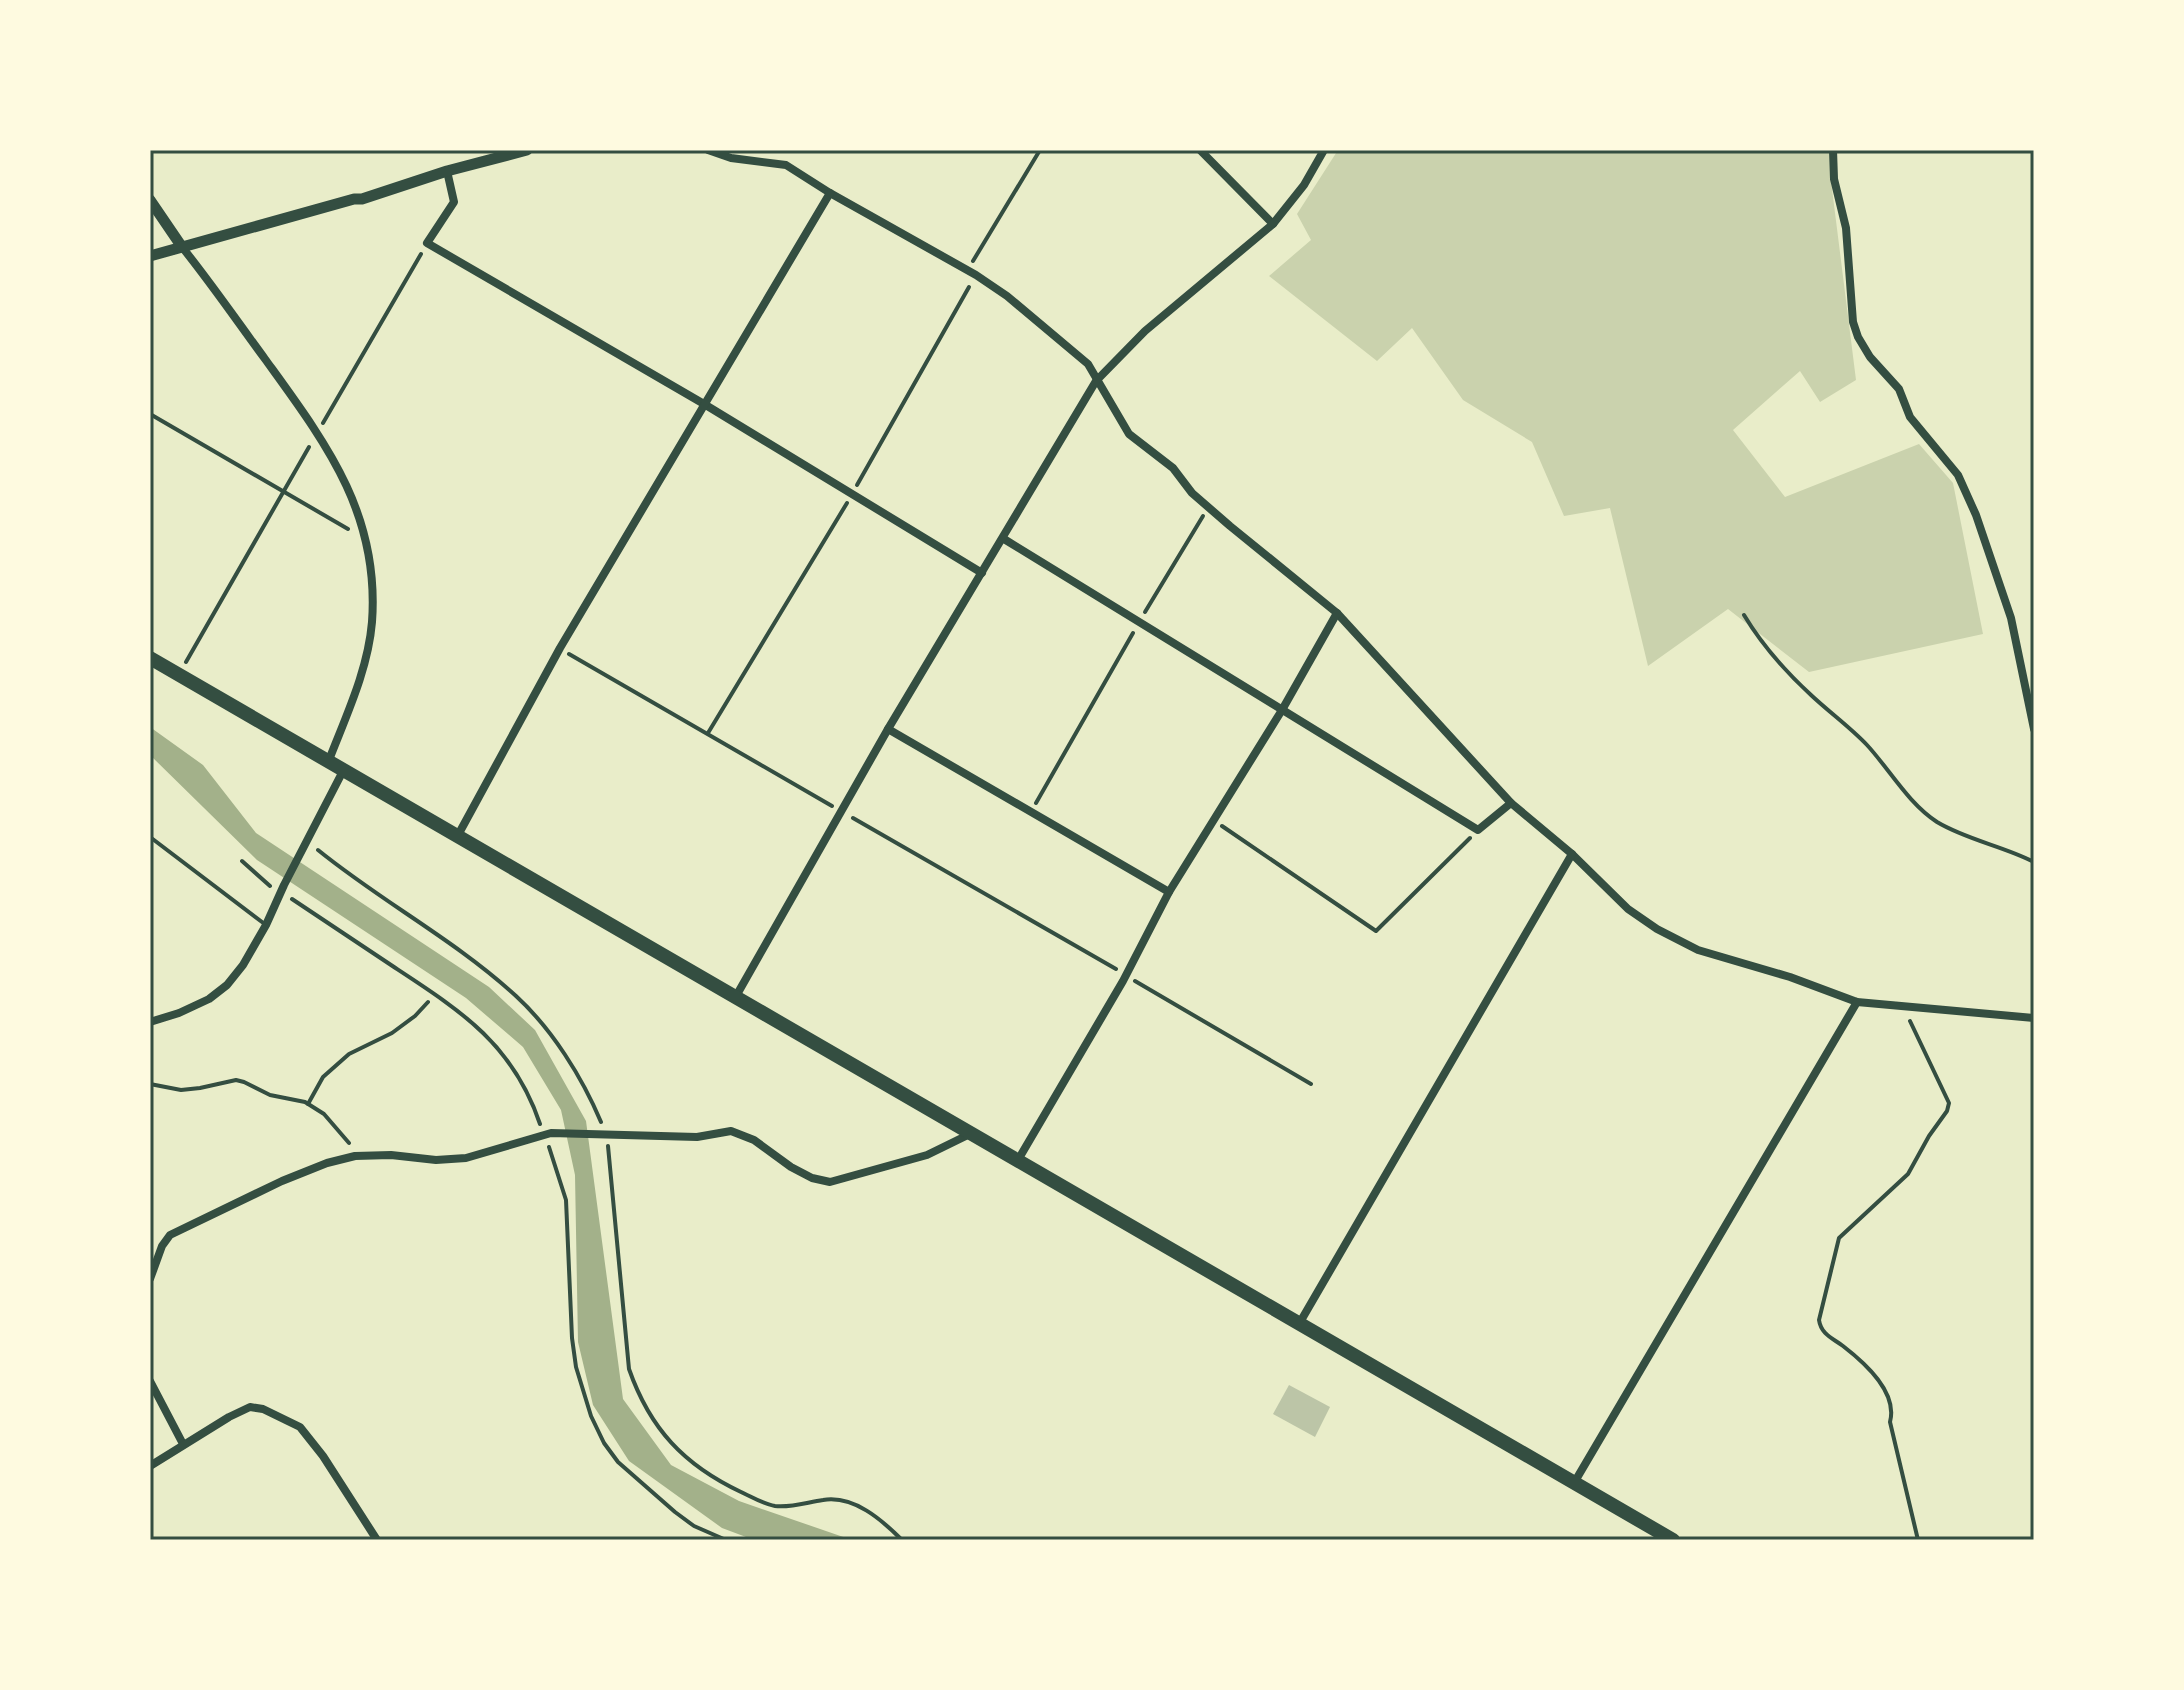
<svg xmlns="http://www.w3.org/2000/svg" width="2184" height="1690" viewBox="0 0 2184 1690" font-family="'Exo 2',sans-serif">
<rect width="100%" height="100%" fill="#e9edc9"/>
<!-- green -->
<path fill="#cad2ad" d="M1338,150H1832L1831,181L1856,380L1820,402L1800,371L1733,430L1785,497L1919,444L1953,483L1983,634L1809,672L1728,609L1648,666L1610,508L1564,516L1532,442L1463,400L1412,328L1377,361L1269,276L1311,240L1297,214Z"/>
<!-- water -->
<path fill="#a3b18a" d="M150,727L203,765L256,833L489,987L535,1030L586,1121L623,1399L671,1465L739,1501L852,1540H754L722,1528L629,1461L593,1405L578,1342L575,1175L561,1110L523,1047L466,998L257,860L150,755Z"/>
<!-- building -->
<path fill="#bcc5a7" d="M1289,1385L1330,1407L1315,1437L1273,1414Z"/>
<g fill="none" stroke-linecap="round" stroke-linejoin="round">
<!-- path -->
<g stroke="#344e41" stroke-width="4">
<path d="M973,261L1040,150"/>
<path d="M150,414L348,529"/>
<path d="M323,423L421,254"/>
<path d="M857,485L969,287"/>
<path d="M1145,612L1203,516"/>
<path d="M1744,615C1762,645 1785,671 1811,695C1829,712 1850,727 1867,745C1890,770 1908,803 1937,822C1967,840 2003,846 2034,862"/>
<path d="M569,654L832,806"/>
<path d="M186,662L309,447"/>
<path d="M708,733L847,503"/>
<path d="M1036,803L1133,633"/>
<path d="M853,818L1116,969"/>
<path d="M1222,826L1376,931L1470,838"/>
<path d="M318,850C382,902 455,940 516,996C552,1029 582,1077 601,1122"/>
<path d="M242,861L270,886"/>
<path d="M292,899C326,922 360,944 394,967C461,1011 513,1044 540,1124"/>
<path d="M1135,981L1311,1084"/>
<path d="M1910,1021L1949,1103L1947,1111L1929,1136L1908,1174L1839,1238L1819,1320C1821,1334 1832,1338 1843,1346C1865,1363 1898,1392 1890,1422L1918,1540"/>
<path d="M150,1084L181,1090L200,1088L236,1080L244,1082L270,1095L305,1102L324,1114L349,1143"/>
<path d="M308,1104L323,1077L349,1054L392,1033L415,1016L428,1002"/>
<path d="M608,1146L629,1369C650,1429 684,1465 741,1492C752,1497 763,1504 775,1506C791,1508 808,1502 823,1500C854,1495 882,1520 902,1540"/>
<path d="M549,1147L566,1200L572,1338L576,1367L591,1416L604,1443L618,1462L675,1512L694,1526L726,1540"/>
</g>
<!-- service -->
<path stroke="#344e41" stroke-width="4" d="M150,837L266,925"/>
<!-- minor -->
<g stroke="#344e41" stroke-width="8">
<path d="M708,150L731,158L786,165L830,193L976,275L1007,296L1088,364L1129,434L1173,468L1192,493L1230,526L1337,613L1511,803L1572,854L1628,909L1657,929L1698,950L1790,977L1857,1002L2034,1018"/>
<path d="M1200,150L1273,224"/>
<path d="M1833,150L1834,179L1846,228L1853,322L1858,337L1870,357L1899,389L1910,417L1958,475L1976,515L2011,618L2034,729"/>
<path d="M447,171L454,202L427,243L704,404L982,573"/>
<path d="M182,247C211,283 237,321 265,359C325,442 380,513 372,622C368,670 346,716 329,760"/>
<path d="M1004,539L1478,830L1511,803"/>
<path d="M888,729L1169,892"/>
<path d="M457,837L560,648L830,193"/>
<path d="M735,998L888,729L1096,381L1145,331L1273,224L1304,185L1324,150"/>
<path d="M150,1022L179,1013L209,999L227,985L243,965L266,925L284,885L343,771"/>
<path d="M1018,1160L1123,981L1169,892L1282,710L1337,613"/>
<path d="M150,1279L162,1246L170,1235L282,1181L327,1163L355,1156L391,1155L436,1160L466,1158L551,1133L697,1137L731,1131L754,1140L791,1167L812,1178L830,1182L927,1155L972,1133"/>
<path d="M1299,1324L1572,854"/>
<path d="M150,1381L183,1444"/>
<path d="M150,1466L229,1417L250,1407L263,1409L300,1427L323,1456L377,1540"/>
<path d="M1574,1483L1857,1002"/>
</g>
<!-- tertiary -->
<g stroke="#344e41" stroke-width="11">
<path d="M150,200L182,247"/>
<path d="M150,256L354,199H362L447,171L527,150"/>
</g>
<!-- trunk -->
<path stroke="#344e41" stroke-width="14" d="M150,658L1673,1540"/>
</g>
<!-- border -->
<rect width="2184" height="1690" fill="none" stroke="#fefae0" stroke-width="304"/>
<rect x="152" y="152" width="1880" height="1386" fill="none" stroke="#344e41" stroke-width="3"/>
</svg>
